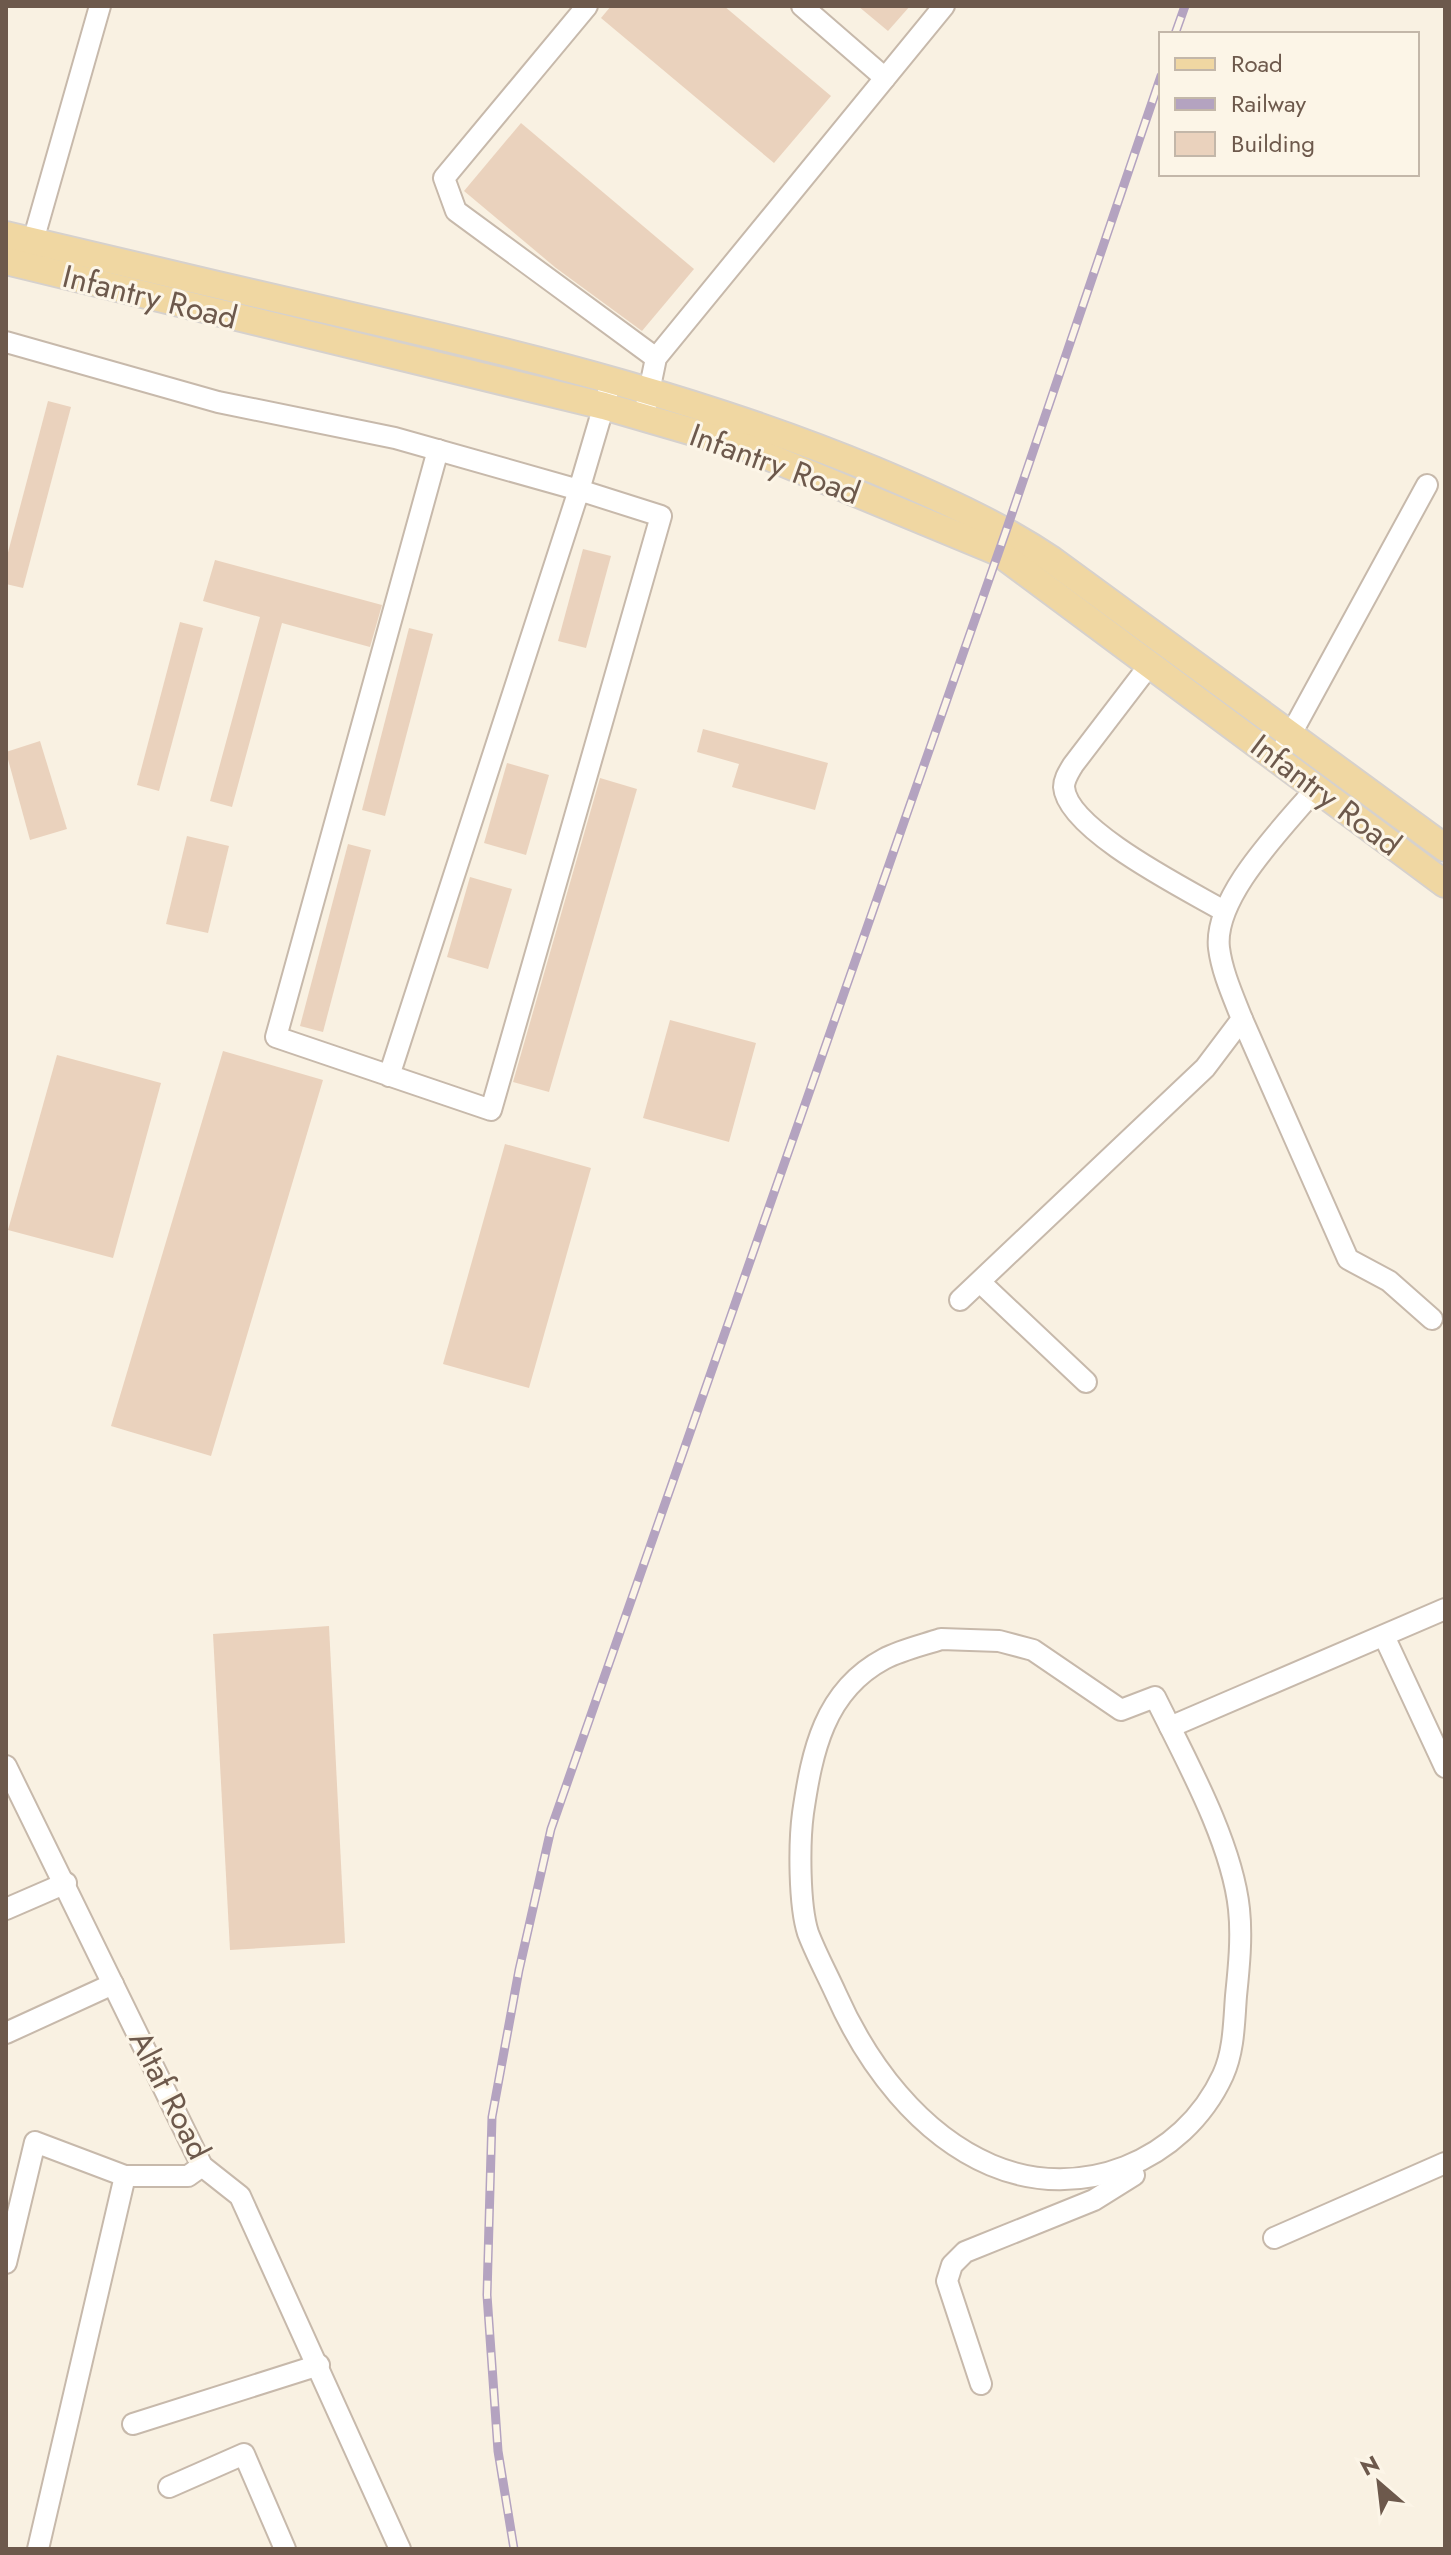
<svg xmlns="http://www.w3.org/2000/svg" width="1451" height="2555" viewBox="0 0 1451 2555" font-family="Jost,sans-serif">
<rect width="100%" height="100%" fill="#f9f1e2"/>
<!-- building -->
<g fill="#ead2bd">
<path d="M611,6H724L831,96L774,163L601,18Z"/>
<path d="M858,6H910L888,31Z"/>
<path d="M521,123L694,269L642,331L556,268L464,191Z"/>
<path d="M48,401L71,407L23,588L6,584V560Z"/>
<path d="M583,549L611,556L586,648L558,641Z"/>
<path d="M215,560L382,605L370,647L282,623L232,807L210,801L260,617L203,601Z"/>
<path d="M180,622L203,628L159,791L137,785Z"/>
<path d="M409,628L433,634L385,816L362,810Z"/>
<path d="M703,729L828,763L815,810L732,787L739,764L697,752Z"/>
<path d="M40,741L67,829L30,840L6,752Z"/>
<path d="M507,763L549,775L526,855L484,843Z"/>
<path d="M600,778L637,789L549,1092L513,1082Z"/>
<path d="M187,836L229,846L208,933L166,924Z"/>
<path d="M348,844L371,850L323,1032L300,1026Z"/>
<path d="M470,877L512,889L488,969L447,957Z"/>
<path d="M670,1020L756,1043L729,1142L643,1118Z"/>
<path d="M223,1051L323,1080L211,1456L111,1426Z"/>
<path d="M57,1055L161,1083L113,1258L8,1230Z"/>
<path d="M505,1144L591,1168L529,1388L443,1364Z"/>
<path d="M329,1626L345,1943L230,1950L213,1634Z"/>
</g>
<g fill="none" stroke-linecap="round" stroke-linejoin="round">
<!-- minor casing -->
<g stroke="#c7b9ab" stroke-width="24">
<g id="minor">
<path d="M587,6L444,178L456,211L656,358"/>
<path d="M802,6L885,78"/>
<path d="M33,241L100,6"/>
<path d="M6,342L218,402L395,438L579,490L607,395"/>
<path d="M646,406L656,358L944,6"/>
<path d="M1151,663L1073,765C1069,772 1064,779 1064,787C1067,830 1188,890 1224,911"/>
<path d="M1285,745L1427,485"/>
<path d="M1242,1019L1348,1259L1389,1281L1432,1319"/>
<path d="M389,1076L579,490L661,516L491,1110L276,1037L438,450"/>
<path d="M981,1283L1086,1382"/>
<path d="M960,1300L1205,1068L1242,1019C1233,996 1222,972 1219,948C1213,896 1285,826 1317,787"/>
<path d="M1384,1636L1445,1767"/>
<path d="M941,1639L999,1641L1033,1650L1121,1710L1155,1697C1185,1758 1232,1842 1239,1909C1242,1937 1239,1967 1236,1996C1234,2022 1234,2051 1223,2075C1183,2162 1080,2203 991,2165C919,2134 867,2064 836,1994C827,1974 816,1954 808,1933C799,1905 799,1843 803,1813C812,1752 824,1691 884,1659C901,1650 923,1645 941,1639Z"/>
<path d="M1170,1727L1445,1609"/>
<path d="M6,1766L202,2166L240,2196L400,2549"/>
<path d="M6,1909L66,1883"/>
<path d="M6,2033L113,1984"/>
<path d="M1274,2238L1445,2163"/>
<path d="M6,2263L35,2142L125,2176"/>
<path d="M981,2384L947,2281L952,2265L965,2252L1094,2200L1134,2175"/>
<path d="M133,2424L319,2365"/>
<path d="M169,2487L244,2454L285,2549"/>
<path d="M38,2549L125,2176H188L202,2166"/>
</g>
</g>
<!-- major casing -->
<g stroke="#d6d1cd" stroke-width="30">
<g id="major">
<path d="M6,235C126,263 245,292 365,319C538,358 710,402 874,470C936,496 997,523 1052,560L1445,848"/>
<path d="M6,261L604,406L745,447L998,552L1445,884"/>
</g>
</g>
<!-- minor -->
<use href="#minor" stroke="#fff" stroke-width="20"/>
<!-- major -->
<use href="#major" stroke="#f0d7a2" stroke-width="26"/>
<!-- rail casing -->
<g stroke="#b4a3c0" stroke-width="9">
<g id="rail">
<path d="M1175,34L1185,6"/>
<path d="M514,2549L498,2451L487,2295L492,2117L519,1970L551,1829L1006,531L1161,76"/>
</g>
</g>
<!-- rail -->
<use href="#rail" stroke="#fcf5e7" stroke-width="6" stroke-dasharray="18" stroke-linecap="butt"/>
</g>
<g text-anchor="middle" stroke-width="6" stroke-linejoin="round" paint-order="stroke">
<!-- street labels -->
<g font-size="32" fill="#6d594c" stroke="#fcf5e7">
<text transform="translate(150 297) rotate(14)" y="11">Infantry Road</text>
<text transform="translate(775 464) rotate(20)" y="11">Infantry Road</text>
<text transform="translate(1326 795) rotate(37)" y="11">Infantry Road</text>
<text transform="translate(170 2095) rotate(63)" y="11">Altaf Road</text>
</g>
</g>
<!-- border -->
<rect width="1451" height="2555" fill="none" stroke="#6d594c" stroke-width="16"/>
<!-- legend -->
<rect x="1159" y="32" width="260" height="144" fill="#fcf5e7" stroke="#c3b7a9" stroke-width="2"/>
<rect x="1175" y="58" width="40" height="12" fill="#f0d7a2" stroke="#c3b7a9" stroke-width="2"/>
<text x="1231" y="72" font-size="24" fill="#6d594c">Road</text>
<rect x="1175" y="98" width="40" height="12" fill="#b4a3c0" stroke="#c3b7a9" stroke-width="2"/>
<text x="1231" y="112" font-size="24" fill="#6d594c">Railway</text>
<rect x="1175" y="132" width="40" height="24" fill="#ead2bd" stroke="#c3b7a9" stroke-width="2"/>
<text x="1231" y="152" font-size="24" fill="#6d594c">Building</text>
<!-- north arrow -->
<g transform="translate(1379 2483) rotate(332)" stroke="#fcf5e7" stroke-width="6" paint-order="stroke">
<path d="M0-6L14 30L0 20L-14 30Z" fill="#6d594c"/>
<text y="-12" font-size="22" font-weight="bold" text-anchor="middle" fill="#6d594c">N</text>
</g>
</svg>
